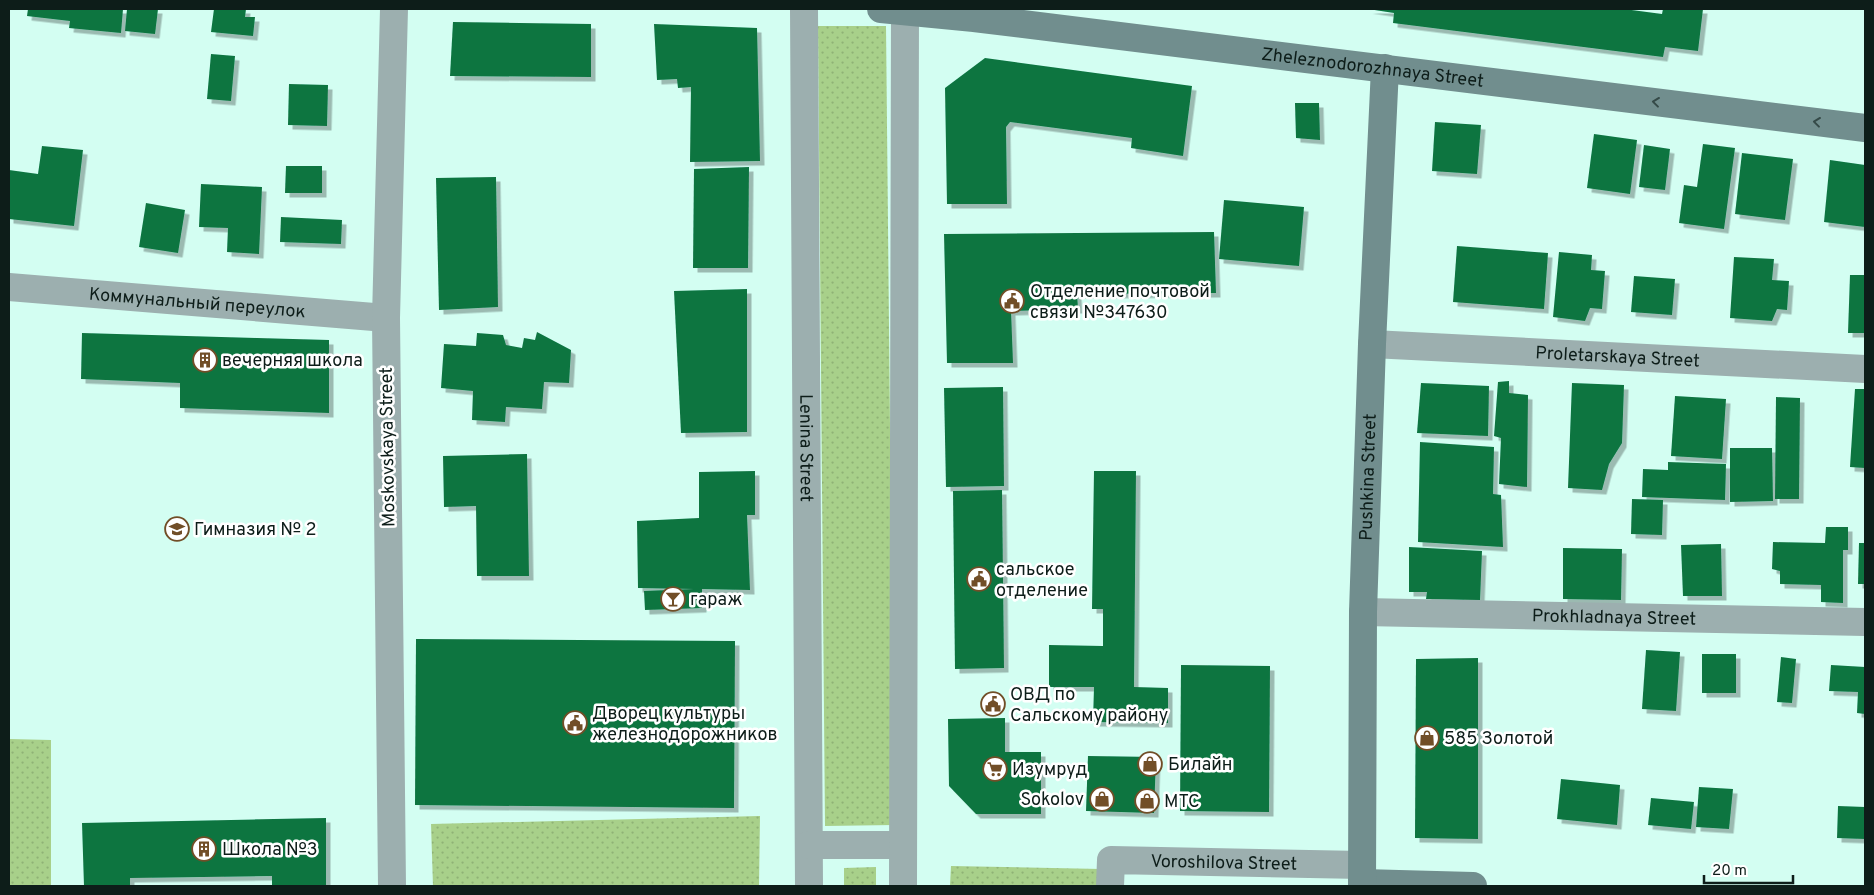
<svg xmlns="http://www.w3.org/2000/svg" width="1874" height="895" viewBox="0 0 1874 895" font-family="Overpass,sans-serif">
<defs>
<pattern id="grass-dots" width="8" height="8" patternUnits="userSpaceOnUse" patternTransform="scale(1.25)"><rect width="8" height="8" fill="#a8d08a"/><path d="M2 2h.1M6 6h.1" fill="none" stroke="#8fb276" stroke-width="1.8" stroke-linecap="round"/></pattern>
<filter id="shadow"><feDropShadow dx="4.5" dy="4.5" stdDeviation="0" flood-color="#0004"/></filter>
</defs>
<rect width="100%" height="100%" fill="#d3fef2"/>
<!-- grass -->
<g fill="url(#grass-dots)">
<path d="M818,26H886L894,825L825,826Z"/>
<path d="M9,739L51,740V886H9Z"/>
<path d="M760,816L759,886H433L431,824Z"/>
<path d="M951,866L1101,869L1100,886H950Z"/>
<path d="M876,867V886H844V868Z"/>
</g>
<!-- building -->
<g fill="#0a7441" filter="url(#shadow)">
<path d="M28,9H123L121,33L69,28L70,21L27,16Z"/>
<path d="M127,9H158L155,34L125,31Z"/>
<path d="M214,9H246L245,17H255L253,36L211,32Z"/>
<path d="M1368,9H1624L1662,14L1663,9H1703L1698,51L1665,47L1663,57L1393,23L1394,13Z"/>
<path d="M453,22L591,24V77L450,76Z"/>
<path d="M654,24L757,28L760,161L690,162L691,87L678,88L677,79L657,80Z"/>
<path d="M211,54L235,56L231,101L207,99Z"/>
<path d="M985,58L1192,86L1183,156L1131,148L1132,138L1010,122L1006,127L1007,204H947L945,88Z"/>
<path d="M289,84L328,85L327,126L288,125Z"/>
<path d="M1295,103H1319L1320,140L1296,138Z"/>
<path d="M1435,122L1481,125L1477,174L1432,171Z"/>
<path d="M1594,134L1637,140L1630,194L1587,188Z"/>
<path d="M1703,144L1735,148L1724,229L1679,223L1684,185L1697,187Z"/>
<path d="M1644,145L1670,149L1665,190L1639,187Z"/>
<path d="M42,146L83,150L74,226L9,219V170L38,174Z"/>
<path d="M1742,153L1793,159L1785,220L1735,214Z"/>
<path d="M1830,160L1865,165V227L1824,222Z"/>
<path d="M286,166H322V193H285Z"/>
<path d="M749,167L748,268H693L694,169Z"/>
<path d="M496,177L498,307L439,310L436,178Z"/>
<path d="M201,184L262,187L259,254L227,252L228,228L199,227Z"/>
<path d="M1224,200L1304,207L1299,266L1219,259Z"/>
<path d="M146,203L185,210L178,253L139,247Z"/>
<path d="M281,217L342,220L341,244L280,242Z"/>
<path d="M1214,232L1216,293L1077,294L1078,309L1011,311L1013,363H947L944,234Z"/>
<path d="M1457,246L1548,253L1544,309L1453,302Z"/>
<path d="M1559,252L1592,255L1591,270L1605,271L1602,309L1590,308L1585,321L1553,317Z"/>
<path d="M1734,257L1774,259L1772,280L1789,281L1787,310L1777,309L1772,321L1730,318Z"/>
<path d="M1850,275H1865V333H1848Z"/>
<path d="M1634,276L1675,279L1672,315L1631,312Z"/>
<path d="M747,289V432L681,433L674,291Z"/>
<path d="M537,332L571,350L569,383L544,382L542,409L506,407L505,422L472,420L473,391L441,388L444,344L476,346L477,333L503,335L506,345L522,348L524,338L535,340Z"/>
<path d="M82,333L329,340V413L180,408V383L81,379Z"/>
<path d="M1509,381V393L1528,395L1527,487L1499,484L1501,438L1494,436L1498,382Z"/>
<path d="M1421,383L1489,386L1488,436L1417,433Z"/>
<path d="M1572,383L1624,385L1622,443L1609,464L1602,490L1568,488Z"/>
<path d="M1003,387L1004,486L946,487L944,388Z"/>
<path d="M1855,389H1865V468L1850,467Z"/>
<path d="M1675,396L1726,399L1722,459L1671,456Z"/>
<path d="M1776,397L1800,398L1799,499H1775Z"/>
<path d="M1420,442L1494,447L1493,494L1501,495L1503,547L1418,542Z"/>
<path d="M1730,448H1772L1773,501L1730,502Z"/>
<path d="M527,454L529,576H477L476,506L444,507L443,456Z"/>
<path d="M1668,462L1726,464L1725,500L1642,497L1643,469L1668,470Z"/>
<path d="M755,471V515H747L750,590L702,589V608L645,610L644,591L694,589L638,588L637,521L699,518V472Z"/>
<path d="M1094,471H1136L1134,687L1168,688V723L1093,722L1094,687H1049V645L1103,646V609H1092Z"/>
<path d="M1002,490L1004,668L955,669L953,491Z"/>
<path d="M1632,499L1663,500L1662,535L1631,534Z"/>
<path d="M1826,527H1848V550H1843V603L1821,602V585L1780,584V571L1772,569L1773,542L1825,543Z"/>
<path d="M1859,543H1865V584H1858Z"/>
<path d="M1721,544L1722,596H1683L1681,545Z"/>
<path d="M1409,547L1482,551L1480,600L1426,599L1427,592H1409Z"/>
<path d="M1563,548L1622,549L1621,600L1563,599Z"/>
<path d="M416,639L735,641L734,808L415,805Z"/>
<path d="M1646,650L1680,652L1676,711L1642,709Z"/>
<rect x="1702" y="654" width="34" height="39"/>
<path d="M1781,657L1796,659L1792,703L1777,702Z"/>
<path d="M1478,658V839L1415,838L1416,659Z"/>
<path d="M1181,665L1270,666L1269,812L1180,811Z"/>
<path d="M1831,665L1865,667V714L1857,713L1858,692L1829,691Z"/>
<path d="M1005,718V752H1041V814H976L949,786L948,719Z"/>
<path d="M1088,756L1156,757L1154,813L1086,811Z"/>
<path d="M1561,779L1620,785L1617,825L1557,819Z"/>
<path d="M1699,787L1733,789L1729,829L1696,827Z"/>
<path d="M1651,798L1694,802L1691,829L1648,825Z"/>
<path d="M1838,806L1865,807V839L1837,838Z"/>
<path d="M326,818V886H272V876L130,878V886H84L82,823Z"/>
</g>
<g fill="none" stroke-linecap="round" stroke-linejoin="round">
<!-- street -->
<g stroke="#9cafaf" stroke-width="28">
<path id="s1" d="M804,9L809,886"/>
<path id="s2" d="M9,287L386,318"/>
<path id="s3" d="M1372,344L1865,369"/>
<path id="s4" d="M1363,612L1865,622"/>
<path d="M809,845H903"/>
<path d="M392,886L386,318L394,9"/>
<path d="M903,886L905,11"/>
<path id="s5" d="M1110,886L1111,860L1362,865"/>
</g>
<!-- secondary -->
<g stroke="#718e8e" stroke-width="28">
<path id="s6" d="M881,9L974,18L1865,128"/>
<path d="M1362,883L1473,886"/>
<path id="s7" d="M1362,886L1363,612L1372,344L1385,68"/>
</g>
</g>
<!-- one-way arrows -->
<defs><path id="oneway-chevron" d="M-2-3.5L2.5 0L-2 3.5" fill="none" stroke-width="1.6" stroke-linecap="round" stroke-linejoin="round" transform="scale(1.25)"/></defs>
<g stroke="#354a48">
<use href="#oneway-chevron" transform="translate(1656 102) rotate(-173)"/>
<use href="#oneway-chevron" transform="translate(1817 122) rotate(-173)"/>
</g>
<!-- icons -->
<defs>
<g id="civic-ring" transform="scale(1.25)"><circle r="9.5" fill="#fff" stroke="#714e27" stroke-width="1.5"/><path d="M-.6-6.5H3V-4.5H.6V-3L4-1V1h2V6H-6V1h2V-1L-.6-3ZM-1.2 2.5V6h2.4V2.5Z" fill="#714e27"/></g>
<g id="building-ring" transform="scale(1.25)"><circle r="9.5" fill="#fff" stroke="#714e27" stroke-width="1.5"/><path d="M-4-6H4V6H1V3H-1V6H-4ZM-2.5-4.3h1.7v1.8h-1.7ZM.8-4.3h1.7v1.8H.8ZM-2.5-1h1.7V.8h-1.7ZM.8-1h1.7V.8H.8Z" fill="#714e27"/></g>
<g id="school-ring" transform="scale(1.25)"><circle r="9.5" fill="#fff" stroke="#714e27" stroke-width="1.5"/><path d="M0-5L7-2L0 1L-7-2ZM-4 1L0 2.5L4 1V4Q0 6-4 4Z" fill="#714e27"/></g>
<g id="bar-ring" transform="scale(1.25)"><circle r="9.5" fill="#fff" stroke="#714e27" stroke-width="1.5"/><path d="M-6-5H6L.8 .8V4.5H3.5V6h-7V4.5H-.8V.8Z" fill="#714e27"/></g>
<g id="shop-ring" transform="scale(1.25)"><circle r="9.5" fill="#fff" stroke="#714e27" stroke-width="1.5"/><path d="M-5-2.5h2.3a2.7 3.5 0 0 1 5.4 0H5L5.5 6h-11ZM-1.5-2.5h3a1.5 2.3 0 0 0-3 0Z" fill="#714e27"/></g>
<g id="supermarket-ring" transform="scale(1.25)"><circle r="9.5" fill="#fff" stroke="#714e27" stroke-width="1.5"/><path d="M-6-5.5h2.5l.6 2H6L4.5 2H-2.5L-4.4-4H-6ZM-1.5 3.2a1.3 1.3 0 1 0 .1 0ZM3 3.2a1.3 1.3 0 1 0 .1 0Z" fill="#714e27"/></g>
</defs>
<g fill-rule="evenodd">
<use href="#civic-ring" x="1012" y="301"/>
<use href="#building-ring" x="205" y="360"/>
<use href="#school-ring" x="177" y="529"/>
<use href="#civic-ring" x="979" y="579"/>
<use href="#bar-ring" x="673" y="599"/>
<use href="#civic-ring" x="993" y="704"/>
<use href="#civic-ring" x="575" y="723"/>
<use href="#shop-ring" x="1427" y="738"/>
<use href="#shop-ring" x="1150" y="764"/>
<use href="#supermarket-ring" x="995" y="769"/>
<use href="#shop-ring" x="1102" y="799"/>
<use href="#shop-ring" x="1147" y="801"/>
<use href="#building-ring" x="204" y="849"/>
</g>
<g text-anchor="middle" stroke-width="5" stroke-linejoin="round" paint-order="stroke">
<!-- street labels -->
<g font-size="18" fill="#0d1d19" stroke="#fff">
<text dy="6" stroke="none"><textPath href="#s6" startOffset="495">Zheleznodorozhnaya Street</textPath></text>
<text dy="6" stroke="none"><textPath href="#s2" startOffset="189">Коммунальный переулок</textPath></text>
<text dy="6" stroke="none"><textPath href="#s3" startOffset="246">Proletarskaya Street</textPath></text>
<text transform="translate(387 447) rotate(-91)" y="6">Moskovskaya Street</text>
<text dy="6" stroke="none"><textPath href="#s1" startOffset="439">Lenina Street</textPath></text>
<text dy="6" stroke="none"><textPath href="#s7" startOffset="409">Pushkina Street</textPath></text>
<text dy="6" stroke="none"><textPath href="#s4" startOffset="251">Prokhladnaya Street</textPath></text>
<text dy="6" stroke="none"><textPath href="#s5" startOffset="139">Voroshilova Street</textPath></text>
</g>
<!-- poi labels -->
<g font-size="18" fill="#0d1d19" stroke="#fff" text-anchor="start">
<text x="1030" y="297">Отделение почтовой<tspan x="1030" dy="21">связи №347630</tspan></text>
<text x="222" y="366">вечерняя школа</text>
<text x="194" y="535">Гимназия № 2</text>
<text x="996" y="575">сальское<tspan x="996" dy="21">отделение</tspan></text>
<text x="690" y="605">гараж</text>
<text x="1010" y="700">ОВД по<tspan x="1010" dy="21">Сальскому району</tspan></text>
<text x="592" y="719">Дворец культуры<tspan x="592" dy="21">железнодорожников</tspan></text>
<text x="1444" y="744">585 Золотой</text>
<text x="1168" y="770">Билайн</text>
<text x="1012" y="775">Изумруд</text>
<text x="1084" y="805" text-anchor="end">Sokolov</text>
<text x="1164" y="807">МТС</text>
<text x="222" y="855">Школа №3</text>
</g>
</g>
<!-- border -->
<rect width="1874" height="895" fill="none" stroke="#0d1d19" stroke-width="20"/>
<!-- scale -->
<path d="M1704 875v8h89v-8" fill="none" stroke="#0d1d19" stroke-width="2.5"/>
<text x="1712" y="875" font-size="15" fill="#0d1d19" stroke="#ffffff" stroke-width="4" paint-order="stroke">20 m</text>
</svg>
